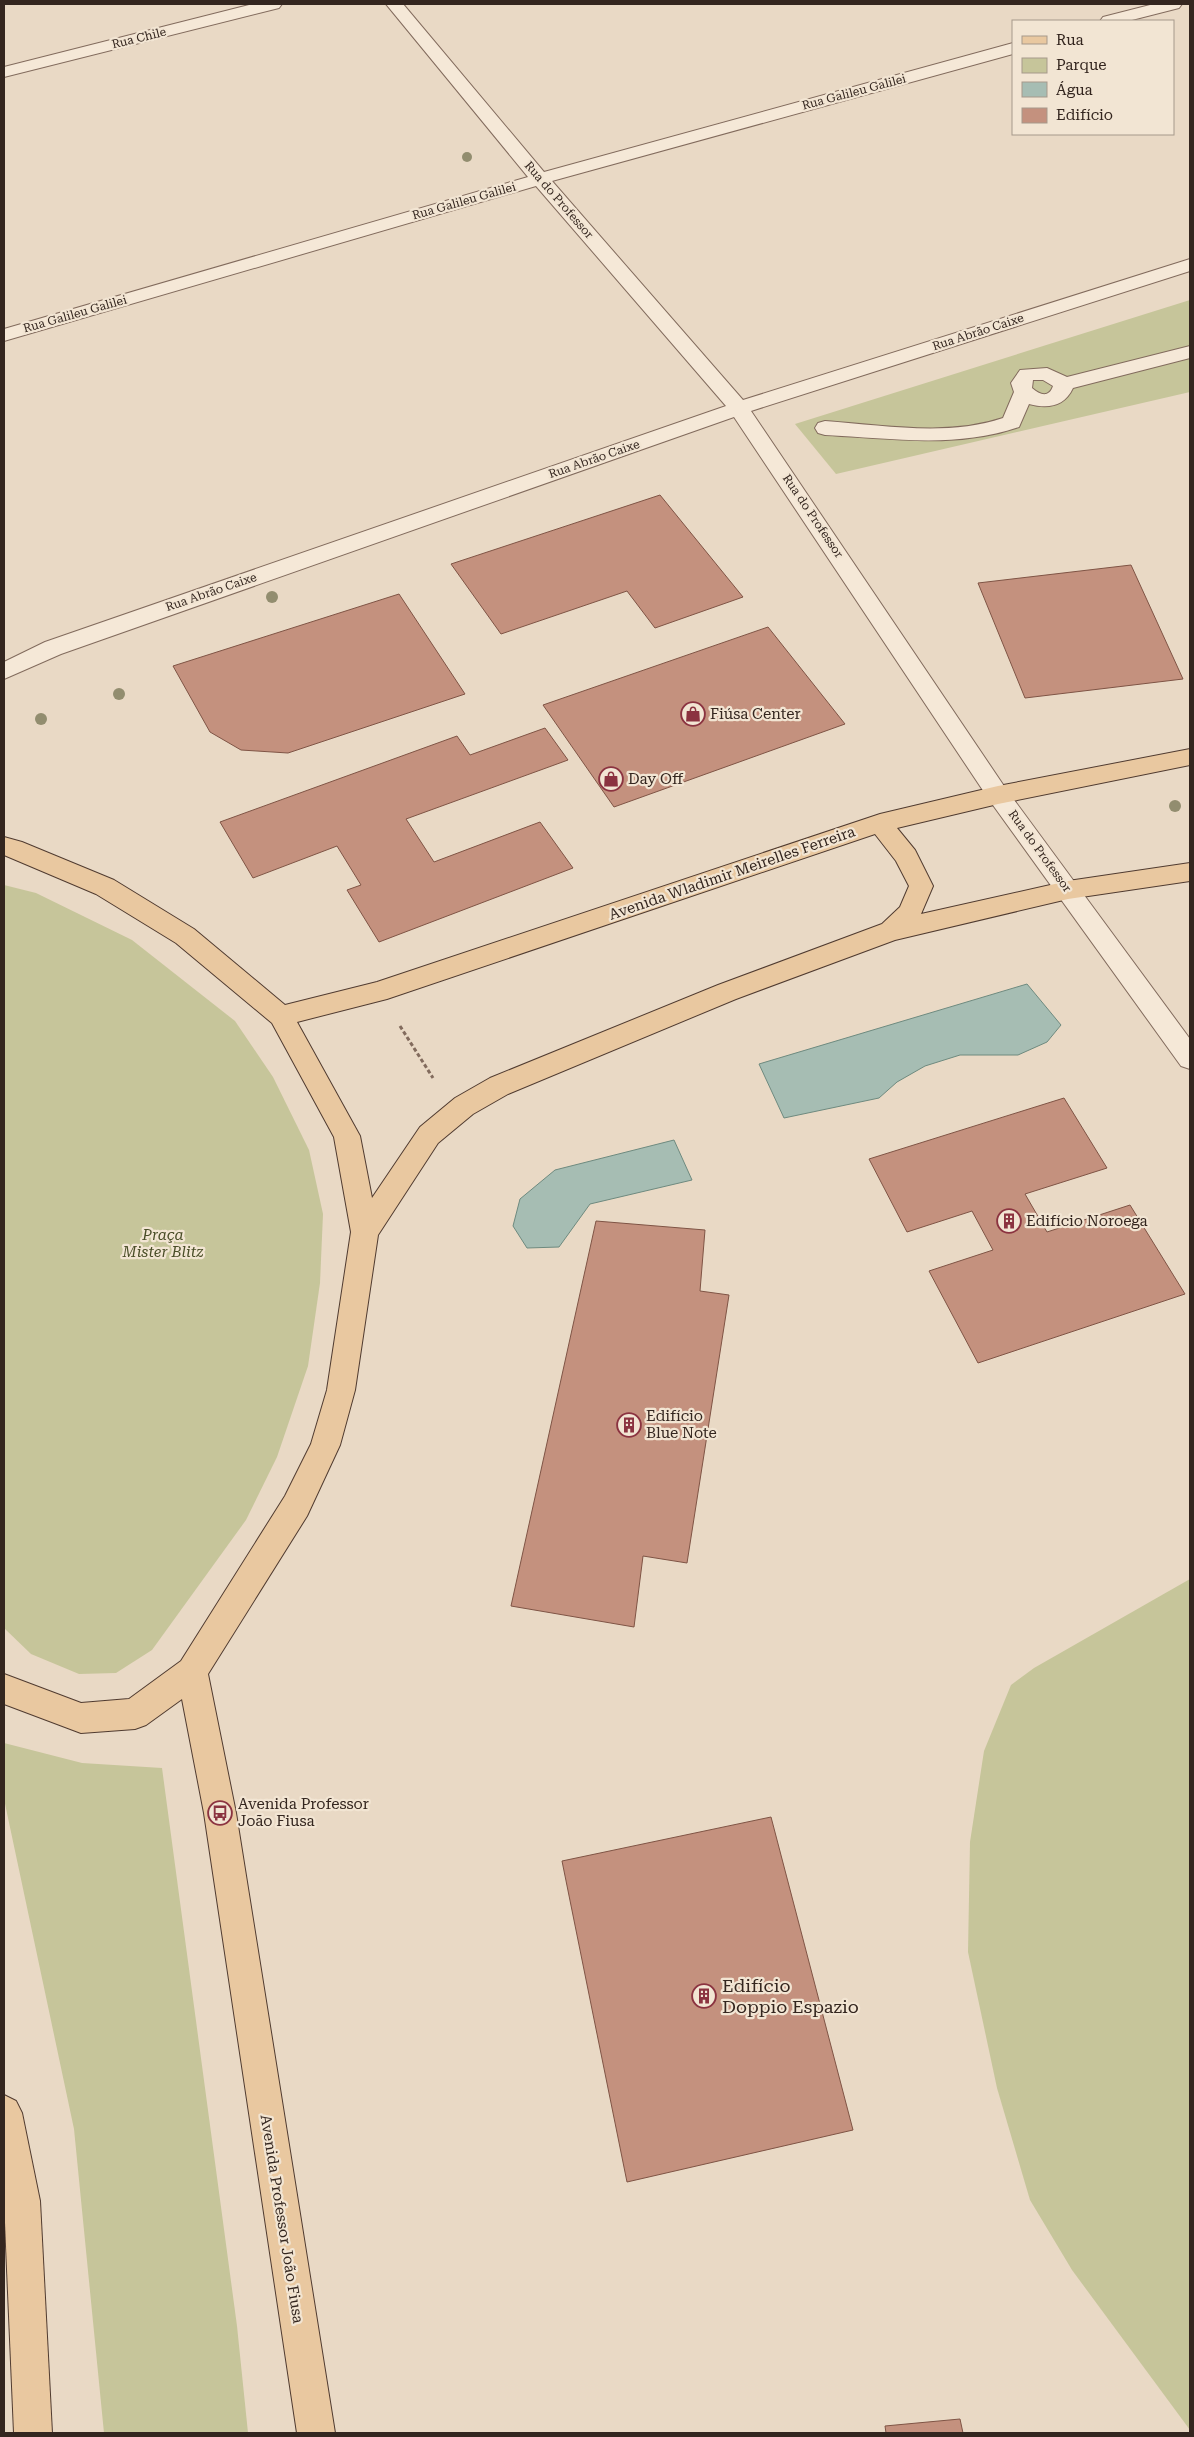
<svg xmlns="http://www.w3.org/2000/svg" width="1194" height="2437" viewBox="0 0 1194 2437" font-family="'Roboto Serif',serif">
<rect width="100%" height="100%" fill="#e9d9c5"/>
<!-- green -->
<g fill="#c6c59a">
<path d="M1190,300V392L836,474L795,424Z"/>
<path d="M4,885L36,893L132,940L235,1021L273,1077L309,1150L323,1214L320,1283L308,1366L277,1457L246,1520L152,1650L116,1673L79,1674L31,1654L4,1628Z"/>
<path d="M1190,1579V2430L1072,2270L1030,2200L997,2088L968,1952L970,1842L984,1751L1011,1685L1034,1668Z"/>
<path d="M4,1743L82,1763L162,1768L237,2326L248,2433H104L74,2129L4,1799Z"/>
</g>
<!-- water -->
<g fill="#a6bdb3" stroke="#6e8a7f">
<path d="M1027,984L1061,1025L1047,1042L1018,1055H960L925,1066L897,1082L879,1098L784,1118L759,1064Z"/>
<path d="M674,1140L692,1180L590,1204L559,1247L527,1248L513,1226L520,1199L555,1170Z"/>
</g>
<!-- building -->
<g fill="#c4917e" stroke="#7f5445">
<path d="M660,495L743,597L655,628L627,591L501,634L451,564Z"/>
<path d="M1131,565L1183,679L1025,698L978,583Z"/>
<path d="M399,594L465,694L288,753L241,750L210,732L173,666Z"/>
<path d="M768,627L845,724L614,807L543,705Z"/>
<path d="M545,728L568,760L406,819L434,862L540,822L573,868L379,942L347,890L361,885L337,846L253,878L220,822L457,736L470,755Z"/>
<path d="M1064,1098L1107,1168L1025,1194L1047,1232L1130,1205L1185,1294L978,1363L929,1271L993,1250L972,1211L907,1232L869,1159Z"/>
<path d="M596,1221L705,1230L700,1291L729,1295L687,1563L643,1556L634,1627L511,1606Z"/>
<path d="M771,1817L853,2130L627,2182L562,1861Z"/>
<path d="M960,2419L963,2433H886L885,2426Z"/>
</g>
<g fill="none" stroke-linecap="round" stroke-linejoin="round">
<!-- minor casing -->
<g stroke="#826b5d" stroke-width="2">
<g id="minor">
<path d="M253,4H282L279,8L4,77V67Z"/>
<path d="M386,4H403L544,172L1013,43V54L552,181L743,400L1190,259V271L751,411L1006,789L1190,1039V1069L1181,1066L990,801L734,417L61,654L4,679V662L45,642L726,406L536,186L4,341V329L528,177Z"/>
<path d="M1154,4H1182L1179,8L1128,21H1100L1103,17Z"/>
<path d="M1190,346V358L1073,388C1064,407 1048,409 1029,404L1019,427C956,449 890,438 825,435L818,433L815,428L818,423L825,421C883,425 947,437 1003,418L1014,392L1011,383L1020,370L1047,368L1067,377ZM1033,380H1043L1053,386C1049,398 1040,395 1032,388Z"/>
</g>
</g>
<!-- major casing -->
<g stroke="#503b30" stroke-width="2">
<g id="major">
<path d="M1190,749V765L998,804L897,828L915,850L933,886L921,914L1068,881L1190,863V881L1068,899L895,940L736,999L508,1094L473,1114L438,1143L378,1235L355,1390L340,1445L307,1516L208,1674L236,1813L335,2433H297L204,1813L182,1699L146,1725L135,1729L81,1733L4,1704V1674L81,1703L129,1699L181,1661L285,1496L311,1444L327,1390L351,1232L334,1137L272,1023L176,943L96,894L4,855V837L22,842L114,880L194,929L285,1005L377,982L880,814L998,786ZM875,834L896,861L909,886L900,907L882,924L718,985L490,1078L455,1098L420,1127L372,1198L360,1136L297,1022L387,999Z"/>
<path d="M4,2095L16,2101L22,2113L40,2201L52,2433H14L4,2199Z"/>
</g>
</g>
<!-- path -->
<path stroke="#826b5d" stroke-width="3" stroke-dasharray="4 2.5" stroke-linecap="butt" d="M400,1026L433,1078"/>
<!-- minor -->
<use href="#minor" fill="#f5e8d7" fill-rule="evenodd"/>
<!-- major -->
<use href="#major" fill="#e9c8a0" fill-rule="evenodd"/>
</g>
<!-- trees -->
<g fill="#928d6f">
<circle cx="467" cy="157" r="5"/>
<circle cx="272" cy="597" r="6"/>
<circle cx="119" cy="694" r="6"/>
<circle cx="41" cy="719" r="6"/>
<circle cx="1175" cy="806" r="6"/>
</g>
<!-- icons -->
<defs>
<g id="shop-ring" transform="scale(1.25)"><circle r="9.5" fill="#f2e5d3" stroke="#8b3340" stroke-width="1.5"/><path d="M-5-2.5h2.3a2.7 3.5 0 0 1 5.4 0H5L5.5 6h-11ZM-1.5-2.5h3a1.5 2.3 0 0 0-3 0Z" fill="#8b3340"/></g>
<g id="building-ring" transform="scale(1.25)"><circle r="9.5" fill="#f2e5d3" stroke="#8b3340" stroke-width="1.5"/><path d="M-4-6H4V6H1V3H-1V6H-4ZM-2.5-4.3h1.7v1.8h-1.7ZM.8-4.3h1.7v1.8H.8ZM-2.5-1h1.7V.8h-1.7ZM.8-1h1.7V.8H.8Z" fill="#8b3340"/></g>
<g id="bus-ring" transform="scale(1.25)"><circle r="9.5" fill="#f2e5d3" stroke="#8b3340" stroke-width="1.5"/><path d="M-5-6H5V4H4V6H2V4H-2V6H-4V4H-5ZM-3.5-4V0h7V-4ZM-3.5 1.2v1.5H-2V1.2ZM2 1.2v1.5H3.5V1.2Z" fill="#8b3340"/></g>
</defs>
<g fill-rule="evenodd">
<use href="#shop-ring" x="693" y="714"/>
<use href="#shop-ring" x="611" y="779"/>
<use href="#building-ring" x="1009" y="1221"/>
<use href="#building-ring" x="629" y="1425"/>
<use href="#bus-ring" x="220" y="1813"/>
<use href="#building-ring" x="704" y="1996"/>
</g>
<g text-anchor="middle" stroke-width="4.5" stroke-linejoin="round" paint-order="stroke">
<!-- far-street labels -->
<g font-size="12" fill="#34261f" stroke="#f2e5d3">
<text transform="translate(139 38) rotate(-14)" y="4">Rua Chile</text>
<text transform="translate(854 92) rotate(-15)" y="4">Rua Galileu Galilei</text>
<text transform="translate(559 200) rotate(49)" y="4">Rua do Professor</text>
<text transform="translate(464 201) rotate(-16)" y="4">Rua Galileu Galilei</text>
<text transform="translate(75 314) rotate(-16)" y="4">Rua Galileu Galilei</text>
<text transform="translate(978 332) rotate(-18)" y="4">Rua Abrão Caixe</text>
<text transform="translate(594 459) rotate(-19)" y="4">Rua Abrão Caixe</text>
<text transform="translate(813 516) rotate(56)" y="4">Rua do Professor</text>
<text transform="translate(211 592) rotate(-19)" y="4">Rua Abrão Caixe</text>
<text transform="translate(1040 851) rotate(54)" y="4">Rua do Professor</text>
</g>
<!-- poi labels -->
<g font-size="15" fill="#34261f" stroke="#f2e5d3" text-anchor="start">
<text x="710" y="719">Fiúsa Center</text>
<text x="628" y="784">Day Off</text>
<text x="1026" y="1226">Edifício Noroega</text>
<text x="646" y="1421">Edifício<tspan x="646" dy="17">Blue Note</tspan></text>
<text x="238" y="1809">Avenida Professor<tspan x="238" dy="17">João Fiusa</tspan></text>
</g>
<!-- street labels -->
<g font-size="15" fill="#34261f" stroke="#f2e5d3">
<text transform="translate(732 873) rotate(-19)" y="5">Avenida Wladimir Meirelles Ferreira</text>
<text transform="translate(282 2219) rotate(81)" y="5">Avenida Professor João Fiusa</text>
</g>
<!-- park labels -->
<g font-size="15" font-style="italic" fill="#4a4e28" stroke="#f2e5d3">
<text x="163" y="1240">Praça<tspan x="163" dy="17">Mister Blitz</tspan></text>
</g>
<!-- near-poi labels -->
<g font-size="18" fill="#34261f" stroke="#f2e5d3" text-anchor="start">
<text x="722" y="1992">Edifício<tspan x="722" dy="21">Doppio Espazio</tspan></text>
</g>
</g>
<!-- border -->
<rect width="1194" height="2437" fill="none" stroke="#34261f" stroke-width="10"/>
<!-- legend -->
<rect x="1012" y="20" width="162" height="115" fill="#f2e5d3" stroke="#a6998b"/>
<rect x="1022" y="36" width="25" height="8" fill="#e9c8a0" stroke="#a6998b"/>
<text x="1056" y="45" font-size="15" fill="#34261f">Rua</text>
<rect x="1022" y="58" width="25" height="15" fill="#c6c59a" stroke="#a6998b"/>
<text x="1056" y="70" font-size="15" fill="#34261f">Parque</text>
<rect x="1022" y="82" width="25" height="15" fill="#a6bdb3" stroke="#a6998b"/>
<text x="1056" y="95" font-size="15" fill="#34261f">Água</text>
<rect x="1022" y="108" width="25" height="15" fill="#c4917e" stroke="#a6998b"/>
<text x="1056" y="120" font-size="15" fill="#34261f">Edifício</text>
</svg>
